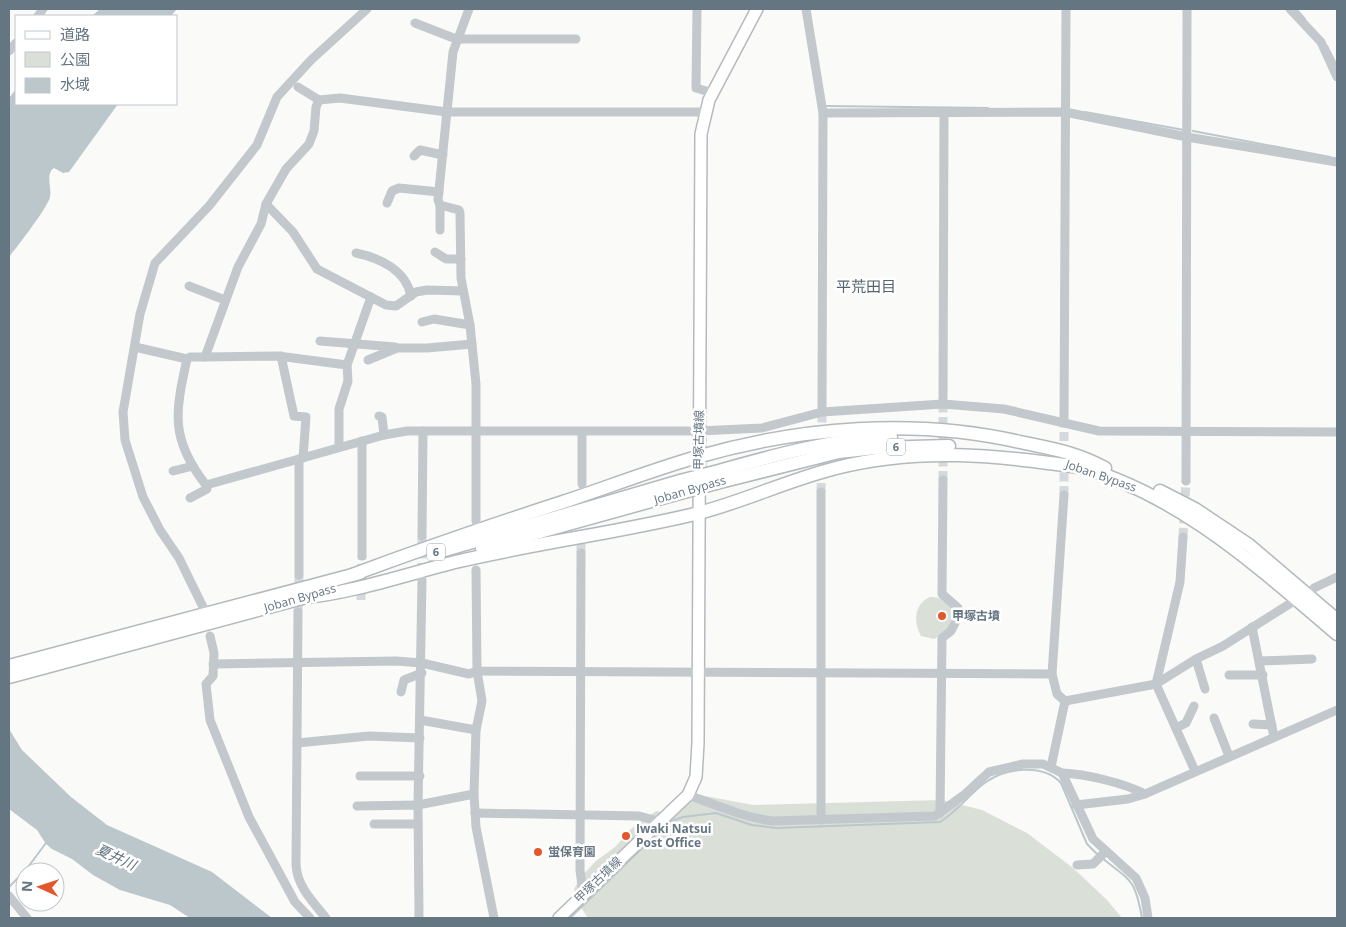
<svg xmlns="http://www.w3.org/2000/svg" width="1346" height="927" viewBox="0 0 1346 927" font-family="'Open Sans','Noto Sans JP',sans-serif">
<rect width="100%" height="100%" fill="#fafaf8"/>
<!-- green -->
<g fill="#dadfd7">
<path d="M930,597C944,596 952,606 957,617L944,633L934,639L921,636C913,622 914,604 930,597Z"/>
<path d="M684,792L753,805L942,800L982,810L1027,833L1073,868L1107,900L1122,918H588L580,906L574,889L581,877L596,861L615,847L631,829L656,811L667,813Z"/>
</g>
<!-- water -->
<g fill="#bbc7cb">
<path d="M100,9H177L171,16H92Z"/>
<path d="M16,89V104H118L69,172L63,173L54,168C45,174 52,187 50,197C48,207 17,247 9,257V98Z"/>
<path d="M9,729L22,750L71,797L107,825L212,872L272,918H190L170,905L120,890L93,875L72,859L52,849L46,844L37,830L9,809Z"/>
</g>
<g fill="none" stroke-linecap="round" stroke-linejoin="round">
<!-- stream -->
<g stroke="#bbc7cb" stroke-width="2">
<path d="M1296,9L1305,19"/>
<path d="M1327,46L1336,64"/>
<path d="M826,106L988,108"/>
<path d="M1085,112L1184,130"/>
<path d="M1193,131L1330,157"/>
<path d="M1102,858C1132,882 1135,879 1142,918"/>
<path d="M9,887L25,871L46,843"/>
<path d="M570,918L669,822L683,817L716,813L752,825L776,828L940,822C958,811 969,794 986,782C1007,767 1044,764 1061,783L1087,844L1098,855"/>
</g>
<!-- minor-tunnel -->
<g stroke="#d5d9db" stroke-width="9" stroke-dasharray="9 4.5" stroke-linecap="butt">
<path d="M822,436V412"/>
<path d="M943,480V404"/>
<path d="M821,492L822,452"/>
<path d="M1064,495V422"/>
<path d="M422,536V575"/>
<path d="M1183,537L1186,481"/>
<path d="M581,553V491"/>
<path d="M361,600L362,556"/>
<path d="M298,612L299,575"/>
</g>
<!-- major casing -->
<g stroke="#b5babe" stroke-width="14">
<path id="major" d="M559,918L688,795L696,777L698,743L701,134L709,100L757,9"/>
</g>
<!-- highway casing -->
<g stroke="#b4b9bd" stroke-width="15">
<g id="highway">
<path d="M1073,465C1177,492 1257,566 1337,634"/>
<path d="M715,472C772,456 831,439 891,437"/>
<path d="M716,483L839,452L875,448L949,446"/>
<path d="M1160,491L1195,509L1249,545L1337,620"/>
<path d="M482,548L680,493"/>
<path d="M445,550L680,481"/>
<path d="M352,575C422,549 492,525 563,502C608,487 652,470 697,457C800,427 915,418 1020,442C1053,449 1075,452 1105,468"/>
<path d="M299,598C352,593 404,575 455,562C535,543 616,533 695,514C743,502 788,480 836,468C919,447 996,455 1079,467"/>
<path d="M9,666L360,573"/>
<path d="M9,677L306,597"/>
</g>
</g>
<!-- minor -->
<g stroke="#c3c8cc" stroke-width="9">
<path d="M469,9L453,52L438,200L440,205L459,210L460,213L461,278L470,325L476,384V521"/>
<path d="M697,9L696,88L713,93"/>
<path d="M806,9L823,113L822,412"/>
<path d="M1290,9L1321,42L1337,77"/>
<path d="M38,16L43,9"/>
<path d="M415,23L456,39H576"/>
<path d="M9,51L16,43"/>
<path d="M298,87L319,100"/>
<path d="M823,113L1065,112L1187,137L1337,162"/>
<path d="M414,156L420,150L443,155"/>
<path d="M387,203L392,191L399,188L439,192"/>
<path d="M266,204L293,232L317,269L386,305L396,306L416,292L427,290L463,291"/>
<path d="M440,230V205"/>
<path d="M435,252L446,259H461"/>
<path d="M356,253C380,258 406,270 411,296"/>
<path d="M189,286L225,300"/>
<path d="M422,322L434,319L470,325"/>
<path d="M320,341L395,347"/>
<path d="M135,347L187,359"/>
<path d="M281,356L294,416L306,417L303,458"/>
<path d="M205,357L278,356L347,365L348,381L339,409V447"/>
<path d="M368,360L397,348H427L472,344"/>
<path d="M347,365L371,297"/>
<path d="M943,404L944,114"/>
<path d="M379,416L382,417L384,435"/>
<path d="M1064,422L1066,9"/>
<path d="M299,459L206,485C170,439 175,413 187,359L190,357H205L238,267L261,224L266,204L286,169L309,144L314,131L316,107L319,100L340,98L447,112H705"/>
<path d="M173,471L193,466"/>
<path d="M1186,481L1187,9"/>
<path d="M582,484V432"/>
<path d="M190,498L207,489"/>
<path d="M422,536L423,431"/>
<path d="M1183,537L1180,582L1156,684L1195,771"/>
<path d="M581,553L580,870L583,894"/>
<path d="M362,556V441"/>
<path d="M476,570L477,671L1052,674"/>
<path d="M299,575V459L384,435L407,431H699L762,428L822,412L943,404L1004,409L1099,431L1337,432"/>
<path d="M422,580L418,805L474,794"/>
<path d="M1314,588L1337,577"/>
<path d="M203,607L179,558L160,530L143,497L125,440L123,412L140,314L155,263L209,206L257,145L277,97L311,60L367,9"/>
<path d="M298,612L296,865C297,886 313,902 326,918"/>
<path d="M1252,627L1274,737"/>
<path d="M210,636L214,653L213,676L206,684L210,720L249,817L295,902L310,918"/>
<path d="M1196,659L1205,689"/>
<path d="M1261,661L1312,659"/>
<path d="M213,664L396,661L422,663L469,674L477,671L482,701L476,730L474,794L476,827L494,918"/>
<path d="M1229,675H1263"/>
<path d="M401,692L404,680L422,673"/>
<path d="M1065,701L1156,684L1196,659L1223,646L1291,603"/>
<path d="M1214,718L1229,756"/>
<path d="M420,720L476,730"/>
<path d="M1253,724L1272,725"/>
<path d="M1176,728L1186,723L1194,706"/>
<path d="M297,743L369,736L420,738"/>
<path d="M1051,767L1065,701L1057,694L1052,674L1064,495"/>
<path d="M1062,773C1086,774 1124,783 1145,794L1337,710"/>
<path d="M360,776H420"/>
<path d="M688,795C716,805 743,817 772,821L935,816L964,795L989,772L1023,764H1043L1062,773L1093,839L1136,878L1145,898L1148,918"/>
<path d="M1076,805L1128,799L1145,794"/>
<path d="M357,806L418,805L419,918"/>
<path d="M475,813L639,816L662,822"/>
<path d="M940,813L942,638L951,631L959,615L958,608L942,594L943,480"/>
<path d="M821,820V492"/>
<path d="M374,824H418"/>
<path d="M1077,865L1093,864L1105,852"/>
<path d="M9,896L27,918"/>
</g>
<!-- major -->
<use href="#major" stroke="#fff" stroke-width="11"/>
<!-- highway -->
<use href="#highway" stroke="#fff" stroke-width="12"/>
<!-- highway-bridge casing -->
<g stroke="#b4b9bd" stroke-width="15" stroke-linecap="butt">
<g id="highway-bridge">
<path d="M680,481L715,472"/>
<path d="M680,493L716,483"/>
</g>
</g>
<!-- highway-bridge -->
<use href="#highway-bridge" stroke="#fff" stroke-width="12"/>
</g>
<!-- markers -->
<g fill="#e4572e" stroke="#fff" stroke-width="2">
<circle cx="942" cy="616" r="5"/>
<circle cx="626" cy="836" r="5"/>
<circle cx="538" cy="852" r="5"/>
</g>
<g text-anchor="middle" stroke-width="5" stroke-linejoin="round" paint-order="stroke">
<!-- shield labels -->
<g fill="#fff" stroke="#939fa8" stroke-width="1">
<rect x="887" y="438.5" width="18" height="17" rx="4"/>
<rect x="427" y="543.5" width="18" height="17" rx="4"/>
</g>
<g font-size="11" font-weight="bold" fill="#657683">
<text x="896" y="451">6</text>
<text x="436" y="556">6</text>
</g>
<!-- street labels -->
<g font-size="12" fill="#657683" stroke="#fff">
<text transform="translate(699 440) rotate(-89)" y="4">甲塚古墳線</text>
<text transform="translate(1101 476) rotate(19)" y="4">Joban Bypass</text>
<text transform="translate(690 490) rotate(-16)" y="4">Joban Bypass</text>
<text transform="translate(300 598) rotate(-16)" y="4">Joban Bypass</text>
<text transform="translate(598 880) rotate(-44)" y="4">甲塚古墳線</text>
</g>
<!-- poi labels -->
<g font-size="12" font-weight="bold" fill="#657683" stroke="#fff" text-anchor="start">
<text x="952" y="620">甲塚古墳</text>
<text x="636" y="833">Iwaki Natsui<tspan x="636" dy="14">Post Office</tspan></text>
<text x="548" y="856">蛍保育園</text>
</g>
<!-- water labels -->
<g font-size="14" font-style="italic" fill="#60757c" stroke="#fff">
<text transform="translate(116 857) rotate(25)" y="5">夏井川</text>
</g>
<!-- quarter labels -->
<g font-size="15" fill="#57646e" stroke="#fff">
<text x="866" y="292">平荒田目</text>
</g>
</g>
<!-- border -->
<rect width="1346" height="927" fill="none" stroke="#657683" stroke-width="20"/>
<!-- legend -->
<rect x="15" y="15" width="162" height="90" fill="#ffffff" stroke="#c1c8cd"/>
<rect x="25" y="31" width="25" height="8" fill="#ffffff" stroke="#c1c8cd"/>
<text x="60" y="40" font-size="15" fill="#657683">道路</text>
<rect x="25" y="52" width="25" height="15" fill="#dadfd7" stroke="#c1c8cd"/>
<text x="60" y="65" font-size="15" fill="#657683">公園</text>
<rect x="25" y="78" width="25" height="15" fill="#bbc7cb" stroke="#c1c8cd"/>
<text x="60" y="90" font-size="15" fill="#657683">水域</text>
<!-- north arrow -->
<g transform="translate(40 887) rotate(273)"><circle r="24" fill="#ffffff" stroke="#c1c8cd"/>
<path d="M0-4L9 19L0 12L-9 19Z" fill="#e4572e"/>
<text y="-8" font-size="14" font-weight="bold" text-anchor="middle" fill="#657683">N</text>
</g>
</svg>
